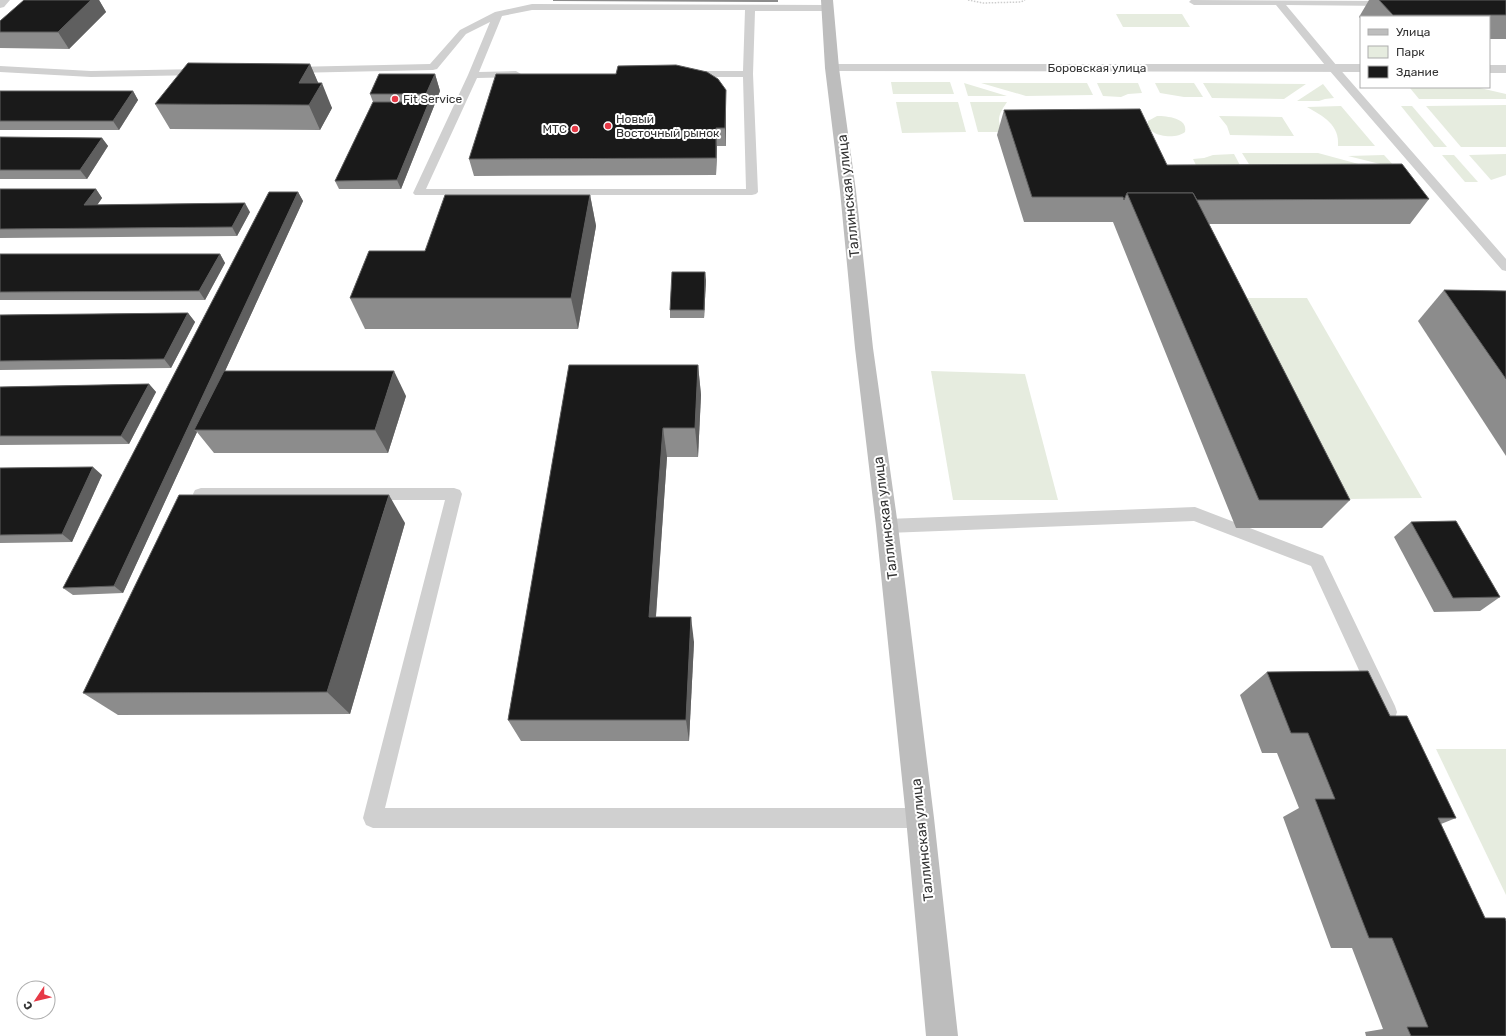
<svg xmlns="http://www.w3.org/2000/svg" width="1506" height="1036" viewBox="0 0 1506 1036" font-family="Rubik,sans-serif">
<rect width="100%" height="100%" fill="#fff"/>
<!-- green -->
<g fill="#e6ecdf">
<path d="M1116,14H1182L1190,27H1123Z"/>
<path d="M891,82H950L954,94H893Z"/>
<path d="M964,83L1007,96H968Z"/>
<path d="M981,83H1087L1093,95L1026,96Z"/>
<path d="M1097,83H1138L1142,93L1128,94L1121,97L1103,96Z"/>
<path d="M1155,83H1194L1203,97H1184L1160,93Z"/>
<path d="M1203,83L1306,84L1284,99L1212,98Z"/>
<path d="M1323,84L1334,98L1325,99L1319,101H1297Z"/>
<path d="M1410,88H1480L1506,94V99H1419Z"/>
<path d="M896,102H958L966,132L902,133Z"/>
<path d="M970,102H1007C999,114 996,119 1003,132H978Z"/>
<path d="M1506,105V147H1461L1426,106Z"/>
<path d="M1341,106L1375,146H1338C1340,125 1323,116 1307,107Z"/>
<path d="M1401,106H1412L1447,147H1434Z"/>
<path d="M1157,116C1167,116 1188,118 1185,132C1176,140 1145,137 1148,121Z"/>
<path d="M1219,116L1282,117L1294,136L1230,135L1227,126Z"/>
<path d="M1242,153H1318L1377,169H1252Z"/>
<path d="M1234,154L1242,169H1198L1193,159L1204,158L1213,155Z"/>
<path d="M1506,154V175L1491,180L1469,155Z"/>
<path d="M1384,155L1396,168L1348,156Z"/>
<path d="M1442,155H1454L1478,182H1465Z"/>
<path d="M1246,298H1307L1422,498L1348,499Z"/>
<path d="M931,371L1025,374L1058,500H953Z"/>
<path d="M1436,749H1506V895Z"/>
</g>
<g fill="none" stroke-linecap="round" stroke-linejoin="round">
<!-- path -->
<path stroke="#cdcdcd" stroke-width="1.5" stroke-dasharray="1.5 1.5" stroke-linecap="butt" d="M968,0L983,3L1021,2L1025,0"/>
<!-- lane -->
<g fill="#d0d0d0" fill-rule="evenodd">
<path d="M1191,0L1391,1L1393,3L1391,5L1388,6L1286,5L1337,66L1506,259V271L1502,270L1329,70L1276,5H1194L1189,2Z"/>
<path d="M532,4L827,5L832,8L827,11H755L753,74L758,192L756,194L752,195H415L413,193L468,75L490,22L466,34L437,69L433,70L291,73L286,70L291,67L430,64L460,30L495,12ZM532,10H745L743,71H689L684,74L689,77H743L746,189H426L477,78L516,77L521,74L516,71L479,72L502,16Z"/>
<path d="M0,66L91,71L202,69L207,72L202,75L91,77L0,72Z"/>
<path d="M201,488H454L460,490L462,494L385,808H920L927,811L930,818L927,825L920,828H373L366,825L363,818L445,500H201L195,498L193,494L195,490Z"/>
<path d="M1195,507L1323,556L1395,706L1397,712L1395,718L1388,721L1381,718L1311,566L1194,521L887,533L881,531L879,526L881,521L887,519Z"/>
</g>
<!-- street -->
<g fill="#d0d0d0" fill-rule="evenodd">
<path d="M0,0H10L4,7L0,8Z"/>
<path d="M832,64H1361V72L827,71L825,68L827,65Z"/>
<rect x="1489" y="65" width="17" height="8"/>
</g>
<!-- secondary -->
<path fill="#bdbdbd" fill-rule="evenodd" d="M821,0H833L839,68L856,191L873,348L898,526L934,818L958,1036H926L906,818L876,526L855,348L840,191L825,68Z"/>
</g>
<!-- wall -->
<g fill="#8c8c8c">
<path d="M24,0H99L106,12L69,49L0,48V21Z"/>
<path d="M553,0H778V2L553,1Z"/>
<path d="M1369,0H1506V39H1489V17H1361V19L1359,17Z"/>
<path d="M310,64L318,83L332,108L320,130L170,129L155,104Z"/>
<path d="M435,74L440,91L401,189H339L335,181L373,102L370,94Z"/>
<path d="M726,90V146H717L716,175L474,176L469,159Z"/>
<path d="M0,91H133L138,100L119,130H0Z"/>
<path d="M1004,110L1167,165L1429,199L1410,224H1209L1350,500L1322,528H1236L1113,222H1024L997,135Z"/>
<path d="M0,137L102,138L108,146L87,179H0Z"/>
<path d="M0,189H96L102,198L97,205L250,212L237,236L0,238Z"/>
<path d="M298,192L303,201L225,371L406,396L388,453H214L197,432L123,593L73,595L63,588Z"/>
<path d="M590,195L596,226L578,329H365L350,298L425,251Z"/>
<path d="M0,254H220L225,263L205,300H0Z"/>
<path d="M706,280L704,318H670V310Z"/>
<path d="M1444,290L1506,291V456L1418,321Z"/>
<path d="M188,313L195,322L171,368L0,370V315Z"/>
<path d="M569,365H698L701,395L698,457H667L656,617L694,642L689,741H521L508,720Z"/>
<path d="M149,384L156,392L129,444L0,445V387Z"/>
<path d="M0,468L102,475L72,542L0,543Z"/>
<path d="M1411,522L1500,597L1480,611L1434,612L1394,537Z"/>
<path d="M405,523L350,714L118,715L83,693Z"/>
<path d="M1267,672L1390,716L1456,818L1441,824L1506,1036H1366L1365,1032L1383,1029L1352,948H1331L1283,817L1299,808L1277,753H1262L1240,695Z"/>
</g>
<!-- shaded-wall -->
<g fill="#5f5f5f">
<path d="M91,0H99L106,12L69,49L58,32Z"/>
<path d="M310,64L320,87L322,83L332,108L320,130L299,83Z"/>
<path d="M435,74L440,91L401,189L397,180L429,102L426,94Z"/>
<path d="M726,90V146L725,128Z"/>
<path d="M133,91L138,100L119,130L113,121Z"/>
<path d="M716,128L717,146L716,175Z"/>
<path d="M102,138L108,146L87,179L80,170Z"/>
<path d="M96,189L102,198L91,214L84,205Z"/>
<path d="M298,192L303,201L198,430H194L197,432L123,593L114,586Z"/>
<path d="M590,195L596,226L578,329L571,298Z"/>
<path d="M245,203L250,212L237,236L232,227Z"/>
<path d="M220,254L225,263L205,300L199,291Z"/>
<path d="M705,272L706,280L704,318V310Z"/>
<path d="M188,313L195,322L171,368L164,359Z"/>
<path d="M698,365L701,395L698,457L695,428Z"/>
<path d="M394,371L406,396L388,453L375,430Z"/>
<path d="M149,384L156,392L129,444L121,436Z"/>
<path d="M663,428L667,457L654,642L649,617Z"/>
<path d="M93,467L102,475L72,542L62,534Z"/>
<path d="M389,495L405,523L350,714L327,692Z"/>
<path d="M691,617L694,642L689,741L686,720Z"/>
</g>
<!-- building -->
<g fill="#1a1a1a" stroke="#5f5f5f">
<path d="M24,0H91L58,32H0V21Z"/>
<path d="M1379,0H1506V15H1393Z"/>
<path d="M188,63L310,64L299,83H322L309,105L155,104Z"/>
<path d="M676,65L707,72L718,79L726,90L725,128H716V158L469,159L496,74H616L618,66Z"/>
<path d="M379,74H435L426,94H370Z"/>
<path d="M0,91H133L113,121H0Z"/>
<path d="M373,102H429L397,180L335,181Z"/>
<path d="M1140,109L1167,165L1402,164L1429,199L1197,200L1193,193H1127L1124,200L1123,197H1032L1004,110Z"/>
<path d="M0,137L102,138L80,170H0Z"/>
<path d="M0,189H96L84,205L245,203L232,227L0,229Z"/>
<path d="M269,192H298L114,586L63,588Z"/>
<path d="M1127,193H1193L1350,500H1259Z"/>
<path d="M445,195H590L571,298H350L369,251H425Z"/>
<path d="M0,254H220L199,291L0,292Z"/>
<path d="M672,272H705L704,310H670Z"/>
<path d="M1444,290L1506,291V379Z"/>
<path d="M188,313L164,359L0,361V315Z"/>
<path d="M569,365H698L695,428H663L649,617H691L686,720H508Z"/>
<path d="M224,371H394L375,430H194Z"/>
<path d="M149,384L121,436H0V387Z"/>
<path d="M93,467L62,534L0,535V468Z"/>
<path d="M179,495H389L327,692L83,693Z"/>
<path d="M1456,521L1500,597L1453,598L1411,522Z"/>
<path d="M1368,671L1390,716H1407L1456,818H1438L1485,918H1505L1506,921V1036H1411L1407,1027H1428L1392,938H1369L1315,799H1335L1308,733H1291L1267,672Z"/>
</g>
<!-- markers -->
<g fill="#e63946" stroke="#fff" stroke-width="1.5">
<circle cx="395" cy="99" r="4"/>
<circle cx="608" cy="126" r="4"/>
<circle cx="575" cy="129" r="4"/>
</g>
<g text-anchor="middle" stroke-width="4" stroke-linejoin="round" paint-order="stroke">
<!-- far-street labels -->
<g font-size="12" fill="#333" stroke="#fff">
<text x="1097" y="72">Боровская улица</text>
</g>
<!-- far-poi labels -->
<g font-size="12" fill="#333" stroke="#fff" text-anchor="start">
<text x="403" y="103">Fit Service</text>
<text x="616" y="123">Новый<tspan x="616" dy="14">Восточный рынок</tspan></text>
<text x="567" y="133" text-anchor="end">МТС</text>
</g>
<!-- street labels -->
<g font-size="14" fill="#333" stroke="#fff">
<text transform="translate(848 196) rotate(-96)" y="5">Таллинская улица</text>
<text transform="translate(885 518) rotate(-97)" y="5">Таллинская улица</text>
<text transform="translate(922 840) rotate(-96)" y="5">Таллинская улица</text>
</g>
</g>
<!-- legend -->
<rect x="1360" y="16" width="130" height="72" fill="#ffffff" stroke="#adadad"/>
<rect x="1368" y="29" width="20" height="6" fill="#bdbdbd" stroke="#adadad"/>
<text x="1396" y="36" font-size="12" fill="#333333">Улица</text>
<rect x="1368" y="46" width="20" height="12" fill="#e6ecdf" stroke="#adadad"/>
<text x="1396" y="56" font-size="12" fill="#333333">Парк</text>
<rect x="1368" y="66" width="20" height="12" fill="#1a1a1a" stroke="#adadad"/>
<text x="1396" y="76" font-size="12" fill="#333333">Здание</text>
<!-- north arrow -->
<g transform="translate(36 1000) rotate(235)"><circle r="19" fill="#ffffff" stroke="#adadad"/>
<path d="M0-3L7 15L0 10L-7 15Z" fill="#e63946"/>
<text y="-6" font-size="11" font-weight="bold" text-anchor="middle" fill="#333333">С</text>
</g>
</svg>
